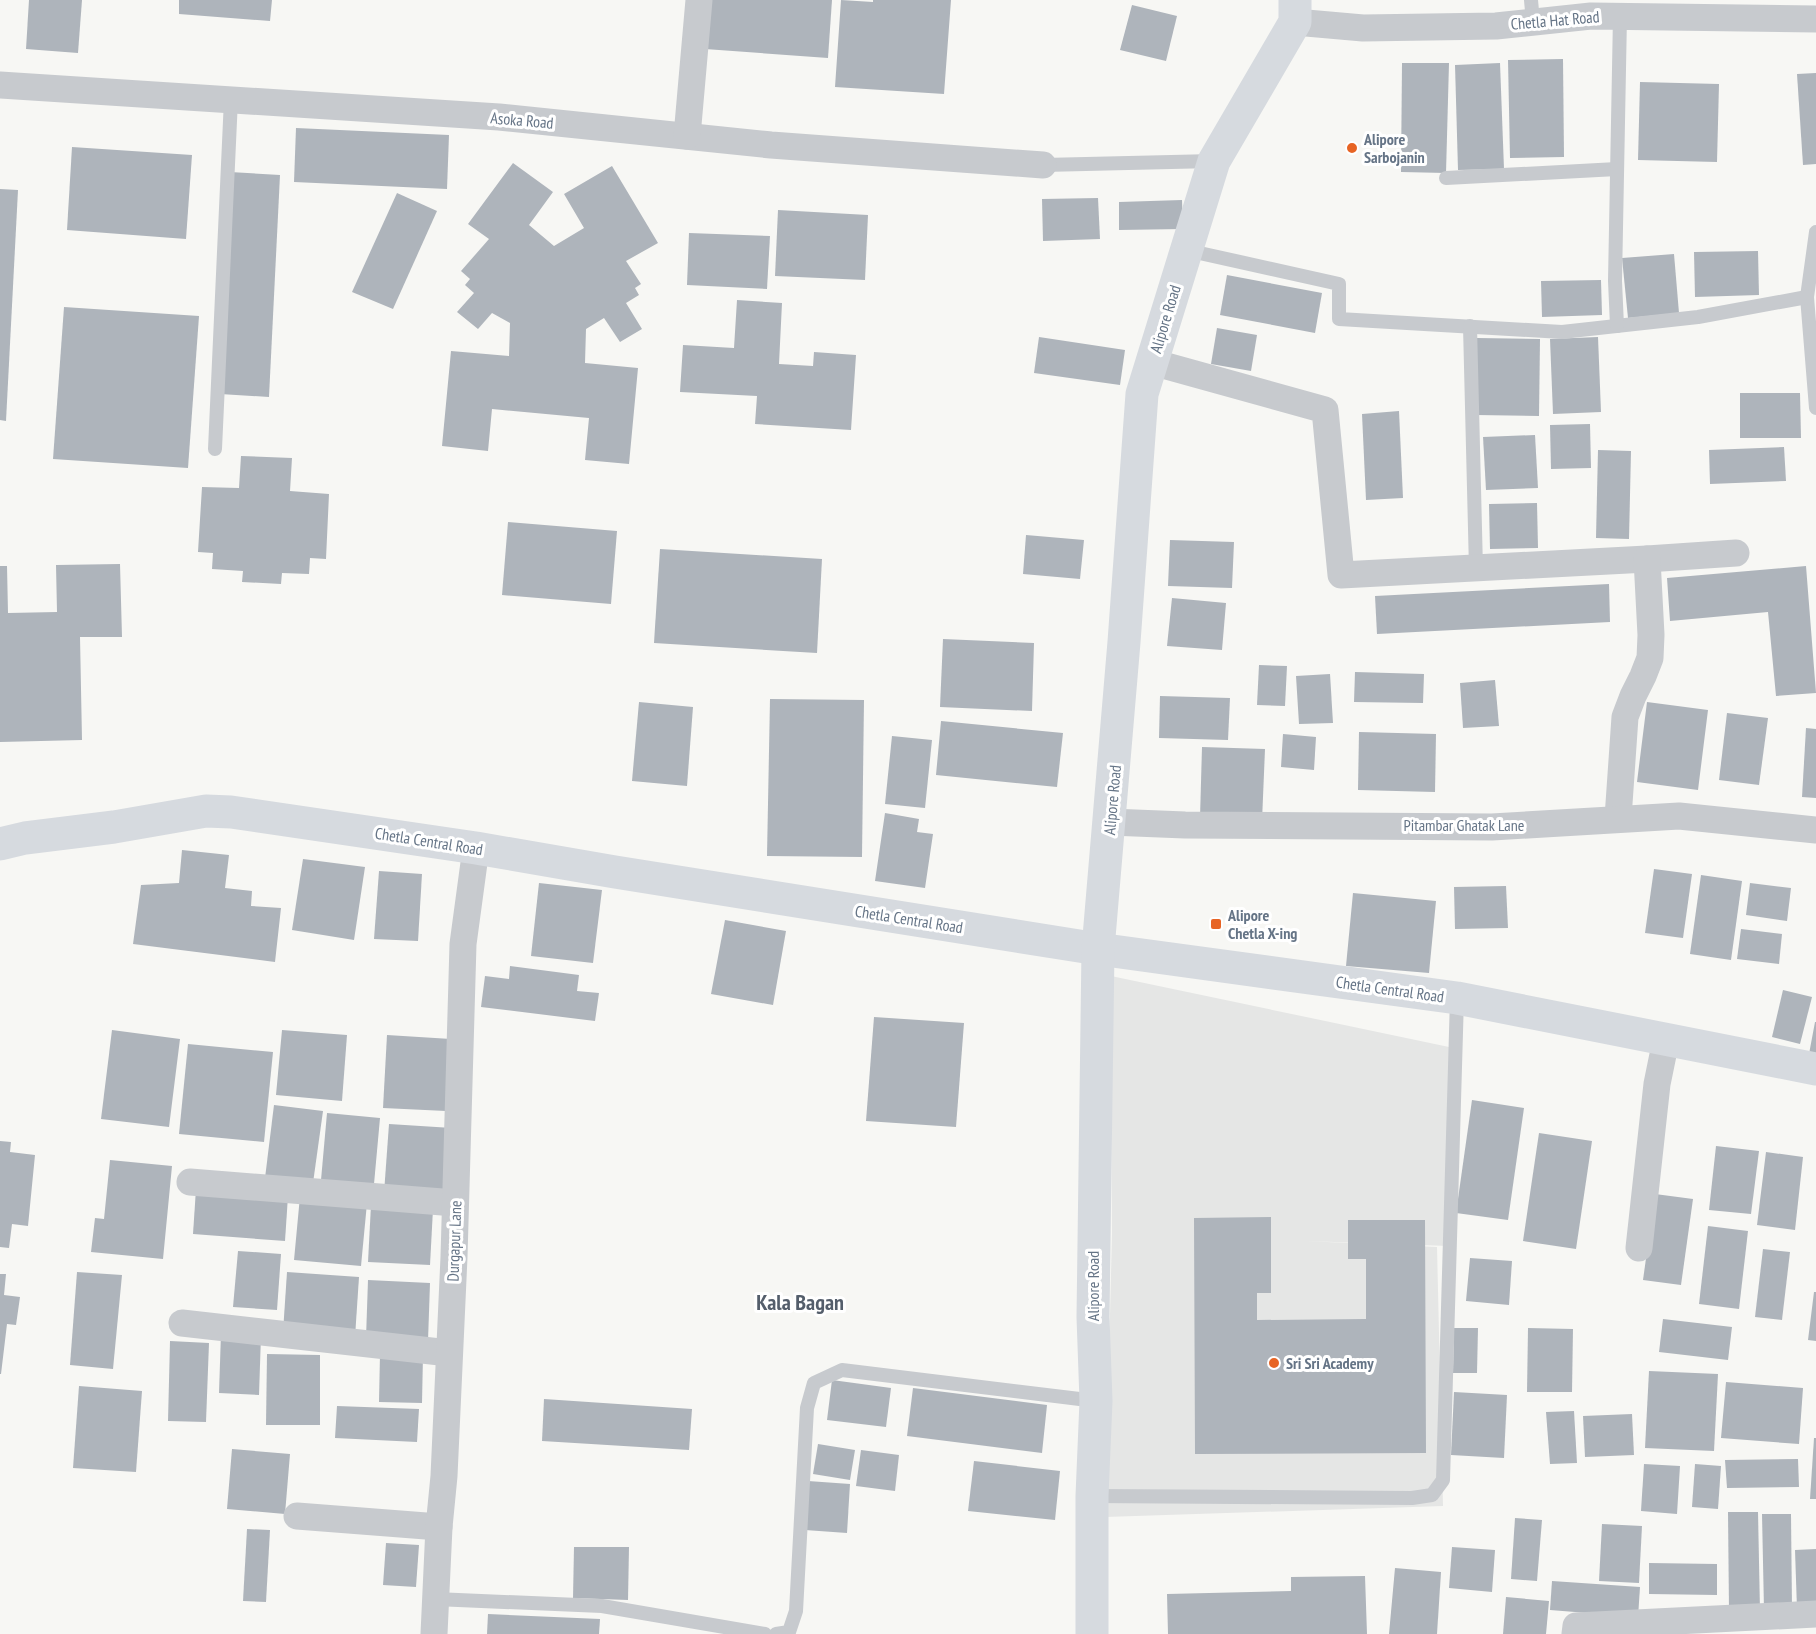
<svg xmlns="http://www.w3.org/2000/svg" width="1816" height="1634" viewBox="0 0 1816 1634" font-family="'PT Sans Narrow',sans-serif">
<rect width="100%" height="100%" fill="#f7f7f4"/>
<!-- built -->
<path fill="#e5e6e5" d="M1111,976L1449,1047V1246L1305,1241L1437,1247L1443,1506L1105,1517L1112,1234Z"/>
<!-- building -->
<g fill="#aeb4bb">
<path d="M29,0H82L78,53L26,49Z"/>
<path d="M179,0H272L270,21L179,14Z"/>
<path d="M709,0H832L828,58L705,49Z"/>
<path d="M841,0L873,2V0H951L944,94L835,87Z"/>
<path d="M1132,5L1177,16L1166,61L1120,50Z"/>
<path d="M1563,59L1564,157L1510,158L1508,60Z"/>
<path d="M1402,63H1449L1446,173L1401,172Z"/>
<path d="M1500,63L1504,169L1458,170L1455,65Z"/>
<path d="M1816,73V164L1803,165L1797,74Z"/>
<path d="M1640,82L1719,84L1717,162L1638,160Z"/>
<path d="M296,128L449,135L447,189L294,182Z"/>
<path d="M72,147L192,155L186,239L67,230Z"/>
<path d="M513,163L553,192L529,225L554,246L584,228L564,194L612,166L658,243L626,261L641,284L635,288L639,295L626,303L642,329L620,342L604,318L586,329L585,363L638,368L629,464L585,460L589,418L492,409L488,451L442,446L451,351L509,356L510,323L492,313L478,329L457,312L474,293L465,285L470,279L461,271L489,239L468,224Z"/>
<path d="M230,172L280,175L269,397L220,394Z"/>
<path d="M0,189L18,190L6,421L0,420Z"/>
<path d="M397,193L437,211L393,309L352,292Z"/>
<path d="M1098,198L1100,239L1043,241L1042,199Z"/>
<path d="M1182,200L1183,229L1119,230V202Z"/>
<path d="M778,210L868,215L865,280L775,276Z"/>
<path d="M689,233L770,236L767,289L687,285Z"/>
<path d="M1758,251L1759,295L1695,297L1694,252Z"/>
<path d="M1674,254L1679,313L1628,318L1622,258Z"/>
<path d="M1227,275L1322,293L1315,333L1220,315Z"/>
<path d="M1601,280L1602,315L1542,317L1541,281Z"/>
<path d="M737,300L782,303L779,364L813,366L814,352L856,355L851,430L755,424L757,396L680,392L683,345L734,348Z"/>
<path d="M64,307L199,316L188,468L53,459Z"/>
<path d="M1217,328L1257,335L1251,371L1211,364Z"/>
<path d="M1039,337L1125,350L1120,385L1034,373Z"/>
<path d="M1598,337L1601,412L1553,414L1550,339Z"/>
<path d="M1477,338L1540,339L1539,416L1476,415Z"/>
<path d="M1740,393H1800L1801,438H1740Z"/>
<path d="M1399,411L1403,498L1366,500L1362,414Z"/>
<path d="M1590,424L1591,468L1551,469L1550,425Z"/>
<path d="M1535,435L1538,488L1486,490L1483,437Z"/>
<path d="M1784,447L1786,481L1710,484L1709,450Z"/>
<path d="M1598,450L1631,451L1629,539L1596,538Z"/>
<path d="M241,456L292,458L290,491L329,494L326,559L310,558L309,574L282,573L281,584L242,582L243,571L212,569L213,553L198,552L202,487L239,488Z"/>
<path d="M1537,503L1538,548L1490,549L1489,504Z"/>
<path d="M508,522L617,531L611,604L502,595Z"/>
<path d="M1026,535L1084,540L1080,579L1023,574Z"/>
<path d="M1170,540L1234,542L1232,588L1168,586Z"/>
<path d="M660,549L822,559L817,653L654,643Z"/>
<path d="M120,564L122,637H80L82,740L0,742V566H7L8,613L57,612L56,565Z"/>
<path d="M1806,566L1816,693L1776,696L1768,612L1670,621L1667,578Z"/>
<path d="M1609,584L1610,622L1377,634L1375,596Z"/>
<path d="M1172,598L1226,603L1222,650L1167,646Z"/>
<path d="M943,639L1034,643L1032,711L940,707Z"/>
<path d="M1259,665L1287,666L1285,706L1257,705Z"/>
<path d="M1355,672L1424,674L1423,703L1354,702Z"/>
<path d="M1330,674L1333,723L1299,724L1296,676Z"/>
<path d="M1495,680L1499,726L1463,728L1460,683Z"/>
<path d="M1160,696L1230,698L1228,740L1159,738Z"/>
<path d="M770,699L864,700L862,857L767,856Z"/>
<path d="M639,702L693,707L687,786L632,781Z"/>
<path d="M1647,702L1708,710L1698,790L1637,782Z"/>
<path d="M1727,713L1768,718L1759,785L1719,780Z"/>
<path d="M941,721L1063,733L1057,787L936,775Z"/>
<path d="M1806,728L1816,729V798L1802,797Z"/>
<path d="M1359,732L1436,734L1435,792L1358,790Z"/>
<path d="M1283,734L1316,737L1314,770L1281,767Z"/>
<path d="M892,736L932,740L925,808L885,804Z"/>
<path d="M1202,747L1265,749L1262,821L1200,818Z"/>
<path d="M885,813L919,819L917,832L933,834L925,888L875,881Z"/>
<path d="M182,850L229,855L225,888L252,891L251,906L281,908L275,962L133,944L141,885L179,883Z"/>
<path d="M303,859L365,867L354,940L292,930Z"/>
<path d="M1654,869L1692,874L1683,938L1645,933Z"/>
<path d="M379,871L422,874L418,941L374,939Z"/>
<path d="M1701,875L1742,881L1731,960L1690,954Z"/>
<path d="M539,883L602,890L593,963L531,956Z"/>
<path d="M1750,883L1791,888L1787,921L1746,915Z"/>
<path d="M1506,886L1508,928L1455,929L1454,887Z"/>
<path d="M1353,893L1436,901L1429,973L1346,966Z"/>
<path d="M725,920L786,931L773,1005L711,994Z"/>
<path d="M1741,929L1782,934L1779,964L1737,959Z"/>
<path d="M510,966L579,975L577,991L599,993L595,1021L481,1007L485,976L509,979Z"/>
<path d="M1783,990L1812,997L1800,1044L1772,1037Z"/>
<path d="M874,1017L964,1023L956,1127L866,1121Z"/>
<path d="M1815,1022H1816V1055L1809,1054Z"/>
<path d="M112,1030L180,1039L169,1127L101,1119Z"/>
<path d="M282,1030L347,1035L342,1101L276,1095Z"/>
<path d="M387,1035L451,1039L446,1111L383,1108Z"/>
<path d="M188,1044L273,1052L264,1142L179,1134Z"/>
<path d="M1472,1100L1524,1108L1508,1220L1456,1213Z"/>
<path d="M274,1105L323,1111L313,1183L265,1178Z"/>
<path d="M327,1113L380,1118L374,1184L321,1180Z"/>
<path d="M389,1124L452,1128L448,1198L384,1193Z"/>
<path d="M1539,1133L1592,1141L1576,1249L1523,1241Z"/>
<path d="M0,1141L11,1142L10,1152L35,1155L28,1226L12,1224L9,1248L0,1247Z"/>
<path d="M1716,1146L1759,1151L1751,1214L1709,1210Z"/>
<path d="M1766,1152L1803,1157L1795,1230L1757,1225Z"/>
<path d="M110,1160L172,1166L163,1259L91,1252L95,1218L104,1219Z"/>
<path d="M196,1189L288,1196L285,1241L193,1234Z"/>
<path d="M1655,1194L1693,1199L1681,1285L1643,1280Z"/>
<path d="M300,1196L367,1203L361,1266L294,1260Z"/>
<path d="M371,1205L433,1209L430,1265L368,1262Z"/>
<path d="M1271,1217V1293H1257V1320L1366,1319V1259H1348V1220H1425L1426,1453L1195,1454L1194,1218Z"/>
<path d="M1708,1226L1748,1231L1739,1309L1699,1304Z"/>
<path d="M1763,1249L1790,1252L1782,1320L1755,1317Z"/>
<path d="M238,1251L281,1254L277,1310L233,1307Z"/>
<path d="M1470,1258L1512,1261L1509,1305L1466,1301Z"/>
<path d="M77,1272L122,1275L113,1369L70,1365Z"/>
<path d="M287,1272L359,1277L355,1337L283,1332Z"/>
<path d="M0,1274H6L4,1295L20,1297L16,1325L7,1324L1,1374H0Z"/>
<path d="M368,1280L430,1283L428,1341L366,1338Z"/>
<path d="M1814,1292H1816V1341L1808,1340Z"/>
<path d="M1663,1319L1732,1327L1728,1360L1659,1352Z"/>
<path d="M1454,1328H1478L1477,1373H1453Z"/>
<path d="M1528,1328L1573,1329L1572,1392H1527Z"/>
<path d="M221,1333L261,1335L259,1395L219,1393Z"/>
<path d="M170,1341L209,1343L206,1422L168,1421Z"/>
<path d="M267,1354L320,1355V1425H266Z"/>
<path d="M380,1354L423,1355L422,1403L379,1402Z"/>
<path d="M1649,1371L1718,1374L1714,1451L1645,1448Z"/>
<path d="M832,1380L891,1388L886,1427L827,1420Z"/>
<path d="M1726,1382L1803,1388L1799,1444L1721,1438Z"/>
<path d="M79,1386L142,1391L136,1472L73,1468Z"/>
<path d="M913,1388L1047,1405L1042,1453L907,1436Z"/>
<path d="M1454,1392L1507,1395L1504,1458L1451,1455Z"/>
<path d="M544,1399L692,1409L689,1450L542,1441Z"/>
<path d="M337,1406L419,1409L417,1442L335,1438Z"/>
<path d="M1574,1411L1577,1463L1550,1464L1546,1412Z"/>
<path d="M1632,1414L1634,1455L1585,1457L1583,1416Z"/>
<path d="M1814,1438H1816V1499H1810Z"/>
<path d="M818,1444L855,1450L850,1480L813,1474Z"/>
<path d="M232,1449L290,1454L285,1514L227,1509Z"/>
<path d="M861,1450L899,1455L895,1491L856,1486Z"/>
<path d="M1798,1459L1799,1487L1727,1488L1725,1460Z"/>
<path d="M974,1461L1060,1471L1055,1520L968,1511Z"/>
<path d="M1644,1464L1680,1466L1677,1514L1641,1511Z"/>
<path d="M1695,1464L1721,1466L1718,1509L1692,1507Z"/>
<path d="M808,1481L850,1484L847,1533L805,1530Z"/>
<path d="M1728,1512H1758L1760,1611H1729Z"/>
<path d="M1762,1514H1791L1792,1609H1764Z"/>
<path d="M1515,1518L1542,1520L1537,1581L1511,1579Z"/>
<path d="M1602,1524L1642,1526L1639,1583L1599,1581Z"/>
<path d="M247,1529L270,1530L266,1602L243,1601Z"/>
<path d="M386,1543L419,1545L416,1587L383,1585Z"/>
<path d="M574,1547H629L628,1600L573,1598Z"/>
<path d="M1452,1547L1495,1550L1492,1592L1449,1588Z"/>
<path d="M1816,1549V1608L1797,1609L1795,1550Z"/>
<path d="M1649,1563L1717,1564V1595L1649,1594Z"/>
<path d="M1395,1568L1441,1572L1437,1634H1389Z"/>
<path d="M1365,1576L1367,1634H1168L1167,1594L1291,1591V1577Z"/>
<path d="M1552,1581L1640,1587L1638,1617L1550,1610Z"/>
<path d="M1506,1597L1549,1601L1546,1634H1503Z"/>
<path d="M488,1614L600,1619L599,1634H487Z"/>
</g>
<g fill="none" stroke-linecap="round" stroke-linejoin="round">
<!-- service -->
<g stroke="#c7cace" stroke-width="14">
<path d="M1531,0L1533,22"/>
<path d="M1043,165L1214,161"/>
<path d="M1446,178L1617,169"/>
<path d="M1816,232L1807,297L1816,408"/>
<path d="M1186,250L1339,284V319L1562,332L1698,317L1807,297"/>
<path d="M1470,326L1476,569"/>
<path d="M1617,326L1615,281L1620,16"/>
<path d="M215,449L231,99"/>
<path d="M1092,1496L1412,1498L1432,1495L1443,1480L1457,998"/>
<path d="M435,1599L602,1606L765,1634"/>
<path d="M776,1634L789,1632L796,1611L807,1408L814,1383L842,1370L1096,1401"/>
</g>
<!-- minor -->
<g stroke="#c7cace" stroke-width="27">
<path d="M1295,22L1363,28L1496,26L1591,16L1816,19"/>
<path d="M0,85L499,117L771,145L1043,165"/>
<path d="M687,136L699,0"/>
<path d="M1152,362L1325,410L1341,575L1647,559L1736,553"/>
<path d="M1618,818L1625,717L1633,696L1643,676L1650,658L1651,635L1647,559"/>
<path d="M1110,822L1185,825L1492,827L1679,816L1816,830"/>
<path d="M190,1182L455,1203"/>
<path d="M1639,1248L1657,1084L1666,1040"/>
<path d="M182,1323L449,1353"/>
<path d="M297,1516L439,1527"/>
<path d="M434,1634L439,1527L444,1476L454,1257L463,944L476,848"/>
<path d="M1575,1634L1576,1626L1816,1614"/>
</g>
<!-- secondary -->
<g stroke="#d6dadf" stroke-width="33">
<path d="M0,844L25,838L114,827L206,811L231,812L476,848L615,872L1098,949L1457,998L1816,1069"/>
<path d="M1092,1634V1496L1096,1401L1093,1317L1098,949L1124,642L1142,394L1214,161L1295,22V0"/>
</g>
</g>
<!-- markers -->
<g fill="#e76424" stroke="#fff" stroke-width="2">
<circle cx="1352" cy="148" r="6"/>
<rect x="1210" y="918" width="12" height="12" rx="3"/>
<circle cx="1274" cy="1363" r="6"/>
</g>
<g text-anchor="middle" stroke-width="6" stroke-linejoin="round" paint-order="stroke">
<!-- street labels -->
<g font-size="16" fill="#657486" stroke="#fff">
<text transform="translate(1555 20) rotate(-5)" y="6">Chetla Hat Road</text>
<text transform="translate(522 120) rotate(5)" y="6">Asoka Road</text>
<text transform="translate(1165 319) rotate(-73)" y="6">Alipore Road</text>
<text transform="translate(1112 800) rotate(-85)" y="6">Alipore Road</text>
<text x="1464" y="831">Pitambar Ghatak Lane</text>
<text transform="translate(429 841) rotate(9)" y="6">Chetla Central Road</text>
<text transform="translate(909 919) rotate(9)" y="6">Chetla Central Road</text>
<text transform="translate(1390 989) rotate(8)" y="6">Chetla Central Road</text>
<text transform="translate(454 1241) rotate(-88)" y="6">Durgapur Lane</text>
<text transform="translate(1093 1286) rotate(-90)" y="6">Alipore Road</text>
</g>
<!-- poi labels -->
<g font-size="16" font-weight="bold" fill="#657486" stroke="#fff" text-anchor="start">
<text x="1364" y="145">Alipore<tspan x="1364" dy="18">Sarbojanin</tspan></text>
<text x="1228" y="921">Alipore<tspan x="1228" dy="18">Chetla X-ing</tspan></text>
<text x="1286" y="1369">Sri Sri Academy</text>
</g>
<!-- district labels -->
<g font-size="22" font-weight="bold" fill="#545e6b" stroke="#fff">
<text x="800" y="1310">Kala Bagan</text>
</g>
</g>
</svg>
